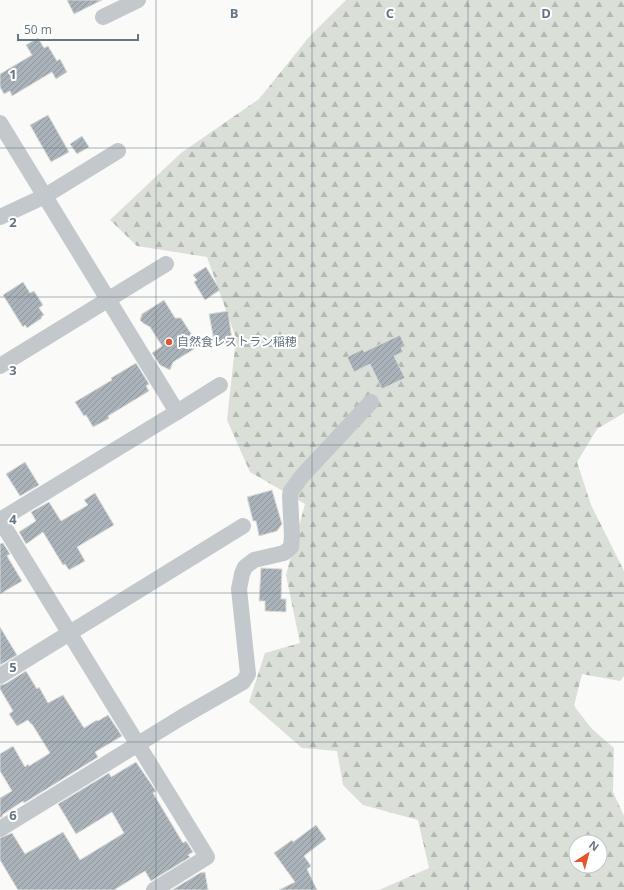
<svg xmlns="http://www.w3.org/2000/svg" width="624" height="890" viewBox="0 0 624 890" font-family="'Open Sans','Noto Sans JP',sans-serif">
<defs>
<pattern id="forest-firs" width="22" height="20" patternUnits="userSpaceOnUse"><rect width="22" height="20" fill="#dadfd7"/><path d="M5 1l3.5 6h-7zM16 11l3.5 6h-7z" fill="#b4b9b4"/></pattern>
<pattern id="building-hatch" width="6" height="6" patternUnits="userSpaceOnUse"><rect width="6" height="6" fill="#aab3b9"/><path d="M-1 1l2-2M0 6l6-6M5 7l2-2" fill="none" stroke="#8e969c"/></pattern>
</defs>
<rect width="100%" height="100%" fill="#fafaf8"/>
<!-- forest -->
<path fill="url(#forest-firs)" fill-rule="evenodd" d="M346,0H624V413L597,429L577,462L591,505L624,571V676L620,681L582,674L574,706L592,729L614,748L613,792L624,816V890H379L429,868L418,820L363,805L343,785L337,751L302,748L249,702L265,653L300,643L286,575L305,504L250,472L227,420L236,338L207,257L137,246L110,220L181,153L259,99L309,37ZM576,842H600V866H576Z"/>
<!-- building -->
<g fill="url(#building-hatch)" stroke="#dcdcda">
<path d="M67,0H102L74,14Z"/>
<path d="M38,38L44,48L48,46L57,61L60,59L67,72L56,79L52,72L12,96L10,91L4,94L0,87V74L32,55L26,45Z"/>
<path d="M48,115L69,152L51,162L30,125Z"/>
<path d="M82,136L89,147L77,154L70,144Z"/>
<path d="M206,267L220,290L205,300L194,282L197,280L193,275Z"/>
<path d="M23,282L30,293L34,291L43,305L39,308L44,315L41,317L42,318L27,328L25,325L23,327L3,295Z"/>
<path d="M164,300L175,318H181L199,346L173,362L170,370L160,365L152,353L162,346L150,327L143,323L140,320L142,314Z"/>
<path d="M228,311L232,340L230,341V343L215,346L209,314Z"/>
<path d="M400,335L405,346L401,348L403,352L394,356L405,378L382,389L370,364L354,372L347,357L363,349L364,352Z"/>
<path d="M136,363L149,384L146,386L149,391L108,416L109,418L108,419L93,427L86,415L84,416L75,402L112,380L111,378Z"/>
<path d="M25,462L39,485L20,496L6,474Z"/>
<path d="M272,490L282,524L277,531L259,536L256,521H253L247,497Z"/>
<path d="M95,493L114,525L77,547L85,561L69,570L65,564L63,565L43,532L26,544L19,532L36,521L31,512L49,502L61,521L88,505L84,500Z"/>
<path d="M3,543L10,554L7,556L22,581L0,594V544Z"/>
<path d="M261,568L282,569L281,599H286V612L265,611V601H259Z"/>
<path d="M0,627L17,655L0,665Z"/>
<path d="M26,671L37,689L39,687L48,703L63,695L84,728L97,720L98,721L108,715L122,736L95,752L98,757L24,803L23,801L2,815L3,816L0,818V798L12,791L0,771V754L13,746L25,767L28,764L29,766L50,753L32,724H31L28,720L17,726L9,714L13,711L0,689V685L5,684Z"/>
<path d="M136,762L156,791L153,793L183,843L186,841L193,852L188,855L190,857L151,881L145,871L114,890H18L0,860V838L12,833L25,854L63,832L80,860L124,833L112,812L76,834L58,804L109,773L111,777Z"/>
<path d="M316,825L326,839L304,856L311,866L307,869L317,890H279L295,882L274,853L292,840L293,842Z"/>
<path d="M205,872L208,890H172L200,873Z"/>
</g>
<g fill="none" stroke-linecap="round" stroke-linejoin="round">
<!-- street -->
<g stroke="#c3c8cc" stroke-width="16">
<path d="M103,17L138,0"/>
<path d="M0,123L177,412L0,520"/>
<path d="M0,217L45,196L118,151"/>
<path d="M0,366L166,264"/>
<path d="M177,412L220,385"/>
<path d="M0,520L207,857L154,890"/>
<path d="M0,676L243,526"/>
<path d="M0,829L182,717L243,682L248,674L239,589L242,574L245,567L254,560L284,553L291,547L292,536L290,496L291,491L302,476L371,402"/>
</g>
</g>
<!-- grid -->
<path fill="none" stroke="#657683" stroke-width="1" stroke-opacity="0.55" d="M156,0V890M312,0V890M468,0V890M0,148H624M0,297H624M0,445H624M0,593H624M0,742H624"/>
<!-- markers -->
<circle fill="#e4572e" stroke="#fff" stroke-width="1.5" cx="169" cy="342" r="4"/>
<g text-anchor="middle" stroke-width="4" stroke-linejoin="round" paint-order="stroke">
<!-- poi labels -->
<g font-size="12" fill="#657683" stroke="#fff" text-anchor="start">
<text x="177" y="346">自然食レストラン稲穂</text>
</g>
</g>
<g font-size="13" text-anchor="middle" font-weight="bold" fill="#657683" stroke="#fff" stroke-width="4" stroke-linejoin="round" paint-order="stroke">
<text x="234" y="18">B</text>
<text x="390" y="18">C</text>
<text x="546" y="18">D</text>
<text x="13" y="79">1</text>
<text x="13" y="227">2</text>
<text x="13" y="375">3</text>
<text x="13" y="524">4</text>
<text x="13" y="672">5</text>
<text x="13" y="820">6</text>
</g>
<!-- north arrow -->
<g transform="translate(588 854) rotate(36)"><circle r="19" fill="#ffffff" stroke="#c1c8cd"/>
<path d="M0-3L7 15L0 10L-7 15Z" fill="#e4572e"/>
<text y="-6" font-size="11" font-weight="bold" text-anchor="middle" fill="#657683">N</text>
</g>
<!-- scale -->
<path d="M18 34v6h120v-6" fill="none" stroke="#657683" stroke-width="2"/>
<text x="24" y="34" font-size="12" fill="#657683" stroke="#ffffff" stroke-width="3" paint-order="stroke">50 m</text>
</svg>
